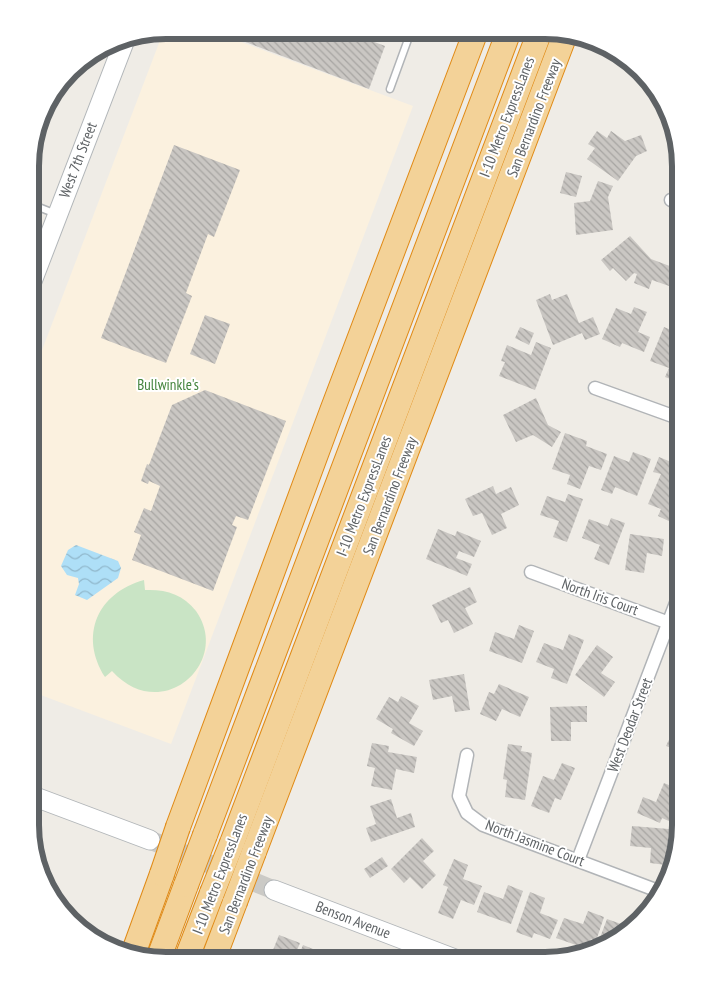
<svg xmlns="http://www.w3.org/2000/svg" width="711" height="991" viewBox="0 0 711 991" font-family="'PT Sans Narrow',sans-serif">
<defs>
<pattern id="water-waves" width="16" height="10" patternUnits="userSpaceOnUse" patternTransform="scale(1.25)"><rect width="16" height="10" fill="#aedff7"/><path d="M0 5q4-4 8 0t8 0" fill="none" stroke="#91b8cc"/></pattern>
<pattern id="building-back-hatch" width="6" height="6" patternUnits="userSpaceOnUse" patternTransform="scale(1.25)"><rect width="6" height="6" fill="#cac7c3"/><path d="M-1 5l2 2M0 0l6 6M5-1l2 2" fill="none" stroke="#a7a5a2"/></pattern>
</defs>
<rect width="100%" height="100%" fill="#efece6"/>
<!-- commercial -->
<path fill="#fbf1df" d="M164,30H209L413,106L171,744L30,691L31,379Z"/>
<!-- park -->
<path fill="#c9e4c5" d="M144,580L145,590C165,589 183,594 196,611C232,662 162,726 112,671L105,677C79,636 97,593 144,580Z"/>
<!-- water -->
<path fill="url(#water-waves)" d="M76,545L118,561L121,568L118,578L87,600L75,595L79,584L78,578L67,575L61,566L68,550Z"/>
<!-- building -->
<g fill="url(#building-back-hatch)">
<path d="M214,30L345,31L385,46L369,89Z"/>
<path d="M57,87L59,88L46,122L41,120L48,98Z"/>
<path d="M669,130H673L678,151H668Z"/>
<path d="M597,131L607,138L611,131L625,141L641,135L647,151L636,156L618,181L587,159L595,148L588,144Z"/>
<path d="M37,132L42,134L31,160V147Z"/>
<path d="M174,145L240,170L214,237L208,234L186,293L192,296L166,363L101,338Z"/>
<path d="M566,172L582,176L576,197L560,193Z"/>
<path d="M598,181L613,186L608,197L613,230L576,235L574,203L590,201Z"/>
<path d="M630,236L651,259L675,268L669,286L652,280L649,289L634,283L637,274L634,273L626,281L613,268L610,271L601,260Z"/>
<path d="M550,294L552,300L567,294L579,323L593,317L600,334L585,340L582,333L553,345L536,300Z"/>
<path d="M634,307L647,312L638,332L650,337L644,352L622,343L620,347L602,339L616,308L631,314Z"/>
<path d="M205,315L230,324L215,364L190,354Z"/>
<path d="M520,327L534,333L529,345L515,338Z"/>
<path d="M664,327L676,332L674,337L681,339V383L665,377L669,368L650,361Z"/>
<path d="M536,342L551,348L535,390L499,376L505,362L501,361L507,345L531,355Z"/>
<path d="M205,390L286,421L248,520L236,516L232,525L237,527L213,591L132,560L141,535L134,532L144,508L151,511L160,486L149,481L148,484L141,481L147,464L149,465L172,405Z"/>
<path d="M536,398L548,425L561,432L552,447L533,435L516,442L503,415Z"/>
<path d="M565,433L587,441L586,446L607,454L601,470L589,466L580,489L567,484L570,475L552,469Z"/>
<path d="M633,452L651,459L637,496L615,487L612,494L601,490L614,456L629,462Z"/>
<path d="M659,457L676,464L672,473L681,477V505L673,523L658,516L661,509L648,504L661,474L653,472Z"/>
<path d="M493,486L496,494L511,487L519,505L501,514L507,528L492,535L482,513L473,516L465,499Z"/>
<path d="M568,494L583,499L567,542L553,537L559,521L540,515L547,496L565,502Z"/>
<path d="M611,518L625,523L609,565L594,559L600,545L582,538L589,519L608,526Z"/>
<path d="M438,529L455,536L457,531L481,541L474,557L459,551L456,558L472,564L467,576L426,559Z"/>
<path d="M630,534L664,539L662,556L647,553L644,573L625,570Z"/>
<path d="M470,587L477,602L465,608L473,624L454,633L448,620L441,623L432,605Z"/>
<path d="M519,625L534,631L522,663L489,651L495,632L514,639Z"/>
<path d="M569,634L584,640L567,684L551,678L554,669L536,662L544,643L563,650Z"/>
<path d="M597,645L613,657L601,673L615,682L604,697L575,675Z"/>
<path d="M464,674L470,710L455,712L452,696L433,700L429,680Z"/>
<path d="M499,684L529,697L520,717L502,709L496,721L480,714L489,692L494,694Z"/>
<path d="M401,696L419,706L409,723L423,731L414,746L391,733L393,729L376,719L389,697L398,702Z"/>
<path d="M587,706V722H571V741H551L550,707Z"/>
<path d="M679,709L681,710V727L673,724Z"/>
<path d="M673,731L681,734V773L672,770L679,751L666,746Z"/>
<path d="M372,743L389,746L388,752L417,757L414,773L396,769L392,790L371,786L375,768L367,766Z"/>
<path d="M508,744L522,746L521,751L532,753L525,800L505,797L507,780L503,779Z"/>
<path d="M562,763L575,768L561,800L555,798L549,813L531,806L543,776L554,780Z"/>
<path d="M664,783L681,790V799L671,822L662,818L660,823L637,813L643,797L656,802Z"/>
<path d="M391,799L397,818L411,813L415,827L371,842L366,828L376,824L370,806Z"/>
<path d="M632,826L669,829L666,865L650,863L651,848L630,846Z"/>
<path d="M422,838L434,851L423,861L436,875L422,889L410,877L404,883L391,869Z"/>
<path d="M382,857L388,866L370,878L364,869Z"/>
<path d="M454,859L468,865L463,879L482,886L474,905L461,900L453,919L438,913L448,887L443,885Z"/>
<path d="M508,885L523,891L511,924L477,912L484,892L503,899Z"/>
<path d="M530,892L545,898L540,913L558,920L550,939L534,933L532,938L516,932Z"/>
<path d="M588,911L604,917L596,941L591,939L586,952L578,954L574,952L576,945L556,938L564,918L583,924Z"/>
<path d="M607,919L624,925L620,934L605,947L601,948L602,945L598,943Z"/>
<path d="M279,935L300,943L293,960H274L277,951L273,950Z"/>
<path d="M303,945L318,951L315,960H297Z"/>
</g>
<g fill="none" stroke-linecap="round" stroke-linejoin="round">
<!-- secondary-tunnel -->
<path stroke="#cbcac6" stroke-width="19" stroke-dasharray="19 9" stroke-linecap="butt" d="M150,840L274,890"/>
<!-- lane casing -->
<g stroke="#b1b4b7" stroke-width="9">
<g id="lane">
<path d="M390,89L410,34L401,31"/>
<path d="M31,204L56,214"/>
</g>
</g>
<!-- street casing -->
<g stroke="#b1b4b7" stroke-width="15">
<g id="street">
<path d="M671,200L681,204"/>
<path d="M595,388L681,419"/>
<path d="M531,572L669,623"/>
<path d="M467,755L459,796L467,813L483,825L661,892"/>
<path d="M578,860L681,590"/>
</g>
</g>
<!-- secondary casing -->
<g stroke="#b2b6b9" stroke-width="21">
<g id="secondary">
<path d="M31,284L126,37"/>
<path d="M30,795L150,840"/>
<path d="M274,890L460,961"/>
</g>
</g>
<!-- highway casing -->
<g stroke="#e08a15" stroke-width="26">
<g id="highway">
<path d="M178,827L332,411L476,31"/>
<path d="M205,835L509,31"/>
<path d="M232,843L540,31"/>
<path d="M254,852L566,32"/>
<path d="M133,954L162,874"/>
<path d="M158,960L186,885"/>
<path d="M186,960L212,893"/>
<path d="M213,960L235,902"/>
</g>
</g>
<!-- lane -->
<use href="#lane" stroke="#fff" stroke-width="6"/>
<!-- street -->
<use href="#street" stroke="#fff" stroke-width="12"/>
<!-- secondary -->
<use href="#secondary" stroke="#fff" stroke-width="19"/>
<!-- highway -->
<use href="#highway" stroke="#f3d298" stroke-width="24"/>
<!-- highway-bridge casing -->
<g stroke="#e08a15" stroke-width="26" stroke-linecap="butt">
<g id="highway-bridge">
<path d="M162,874L178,827"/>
<path d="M186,885L205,835"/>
<path d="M212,893L232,843"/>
<path d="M235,902L254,852"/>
</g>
</g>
<!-- highway-bridge -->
<use href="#highway-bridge" stroke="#f3d298" stroke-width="24"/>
</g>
<g text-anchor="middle" stroke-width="4" stroke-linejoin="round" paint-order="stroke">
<!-- street labels -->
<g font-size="15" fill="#5e6265" stroke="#fff">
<text transform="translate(507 117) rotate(-69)" y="5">I-10 Metro ExpressLanes</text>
<text transform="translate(534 118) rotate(-69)" y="5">San Bernardino Freeway</text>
<text transform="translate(78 160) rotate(-69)" y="5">West 7th Street</text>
<text transform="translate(364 496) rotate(-69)" y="5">I-10 Metro ExpressLanes</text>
<text transform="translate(390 496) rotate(-69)" y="5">San Bernardino Freeway</text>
<text transform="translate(600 597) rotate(20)" y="5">North Iris Court</text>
<text transform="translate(630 725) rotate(-69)" y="5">West Deodar Street</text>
<text transform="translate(535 843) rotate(21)" y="5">North Jasmine Court</text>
<text transform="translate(220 874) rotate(-69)" y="5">I-10 Metro ExpressLanes</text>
<text transform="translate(246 875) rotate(-69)" y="5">San Bernardino Freeway</text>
<text transform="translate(353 920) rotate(21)" y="5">Benson Avenue</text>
</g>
<!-- park labels -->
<g font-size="15" fill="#43843e" stroke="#fff">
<text x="168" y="390">Bullwinkle's</text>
</g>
</g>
<!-- crop -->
<path d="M0 0H711V991H0ZM166 39H545A127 127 0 0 1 672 166V825A127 127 0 0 1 545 952H166A127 127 0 0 1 39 825V166A127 127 0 0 1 166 39Z" fill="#fff" fill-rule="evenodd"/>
<path fill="none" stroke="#5e6265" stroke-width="6" d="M166 39H545A127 127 0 0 1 672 166V825A127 127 0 0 1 545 952H166A127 127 0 0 1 39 825V166A127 127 0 0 1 166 39Z"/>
</svg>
